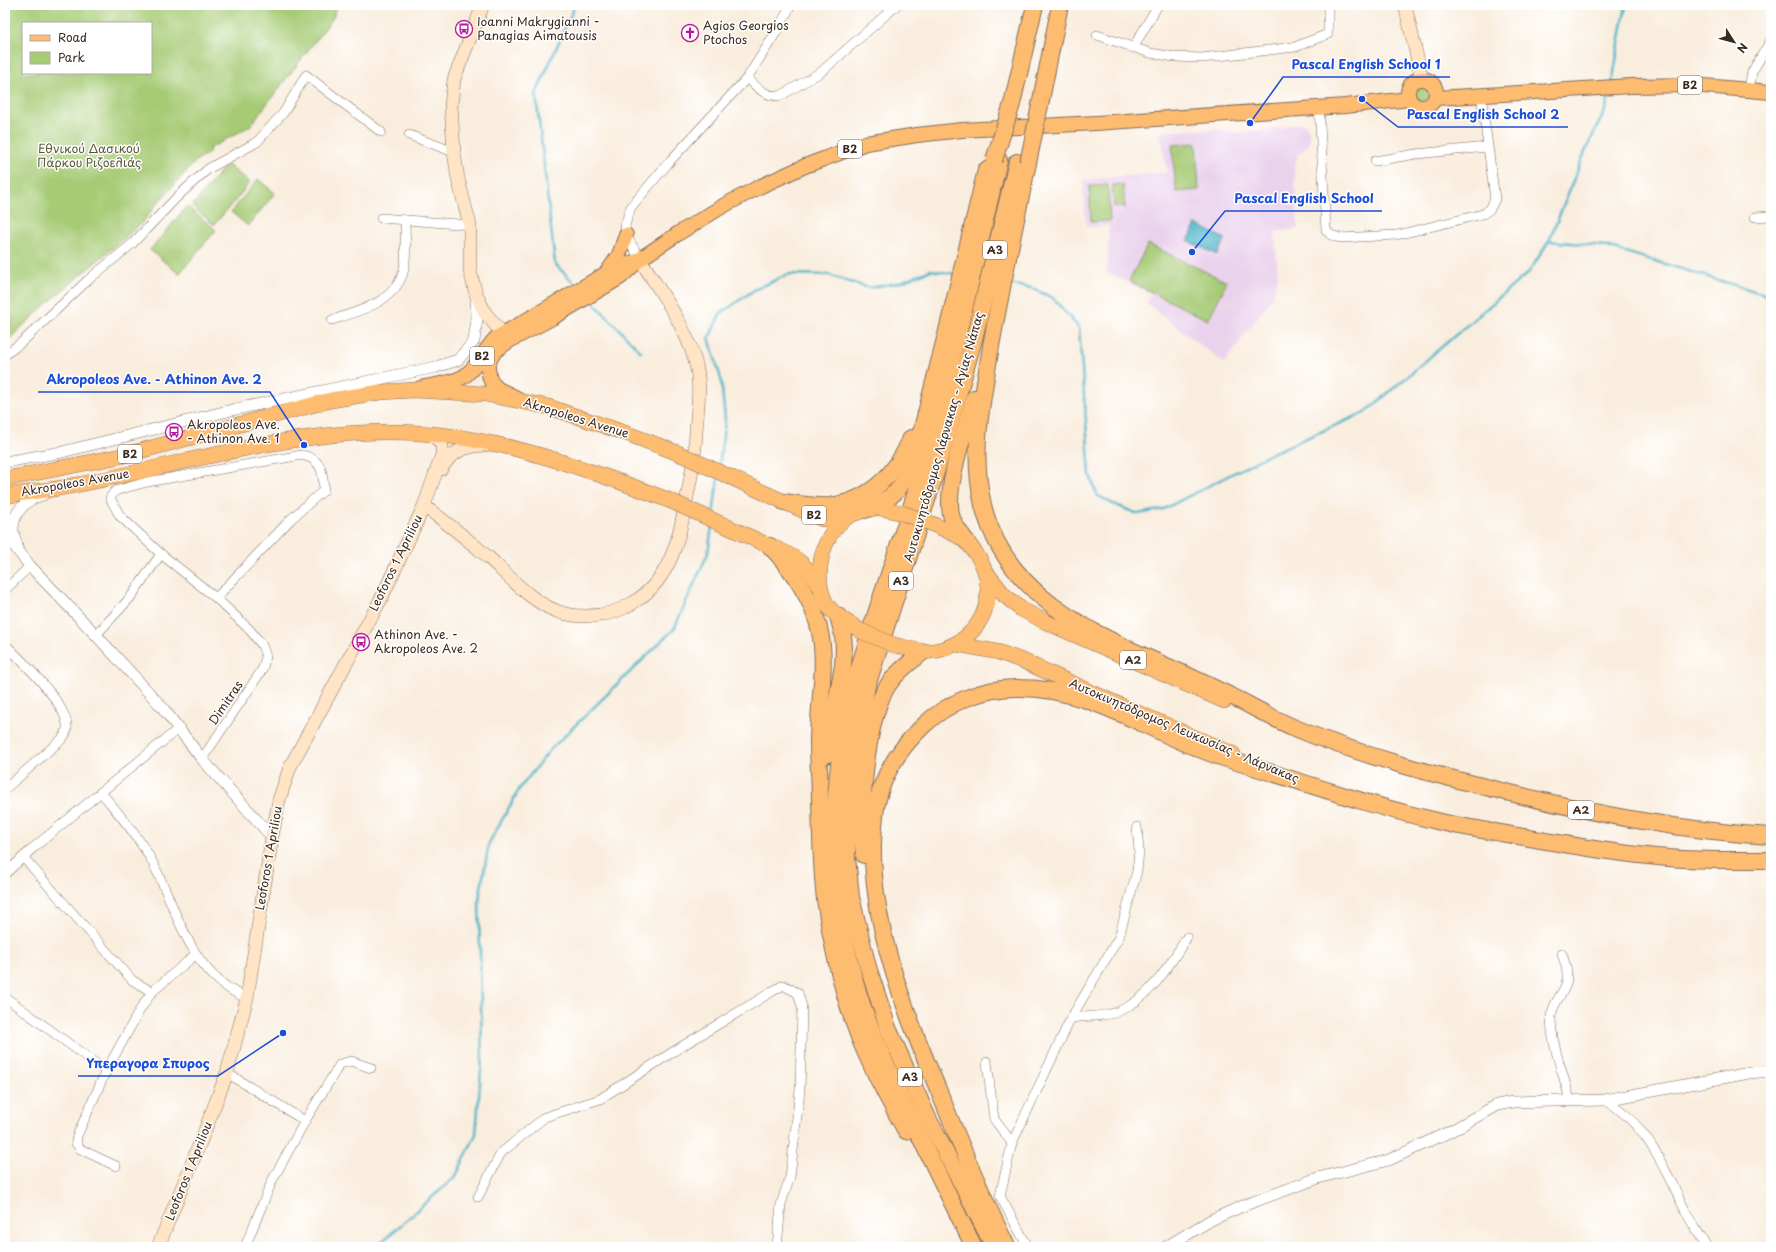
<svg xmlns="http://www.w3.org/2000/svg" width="1776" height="1252" viewBox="0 0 1776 1252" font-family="'Playpen Sans',sans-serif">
<rect width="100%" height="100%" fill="#fff"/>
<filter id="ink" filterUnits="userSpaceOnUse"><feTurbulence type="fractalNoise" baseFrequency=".025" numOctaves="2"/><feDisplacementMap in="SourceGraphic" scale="8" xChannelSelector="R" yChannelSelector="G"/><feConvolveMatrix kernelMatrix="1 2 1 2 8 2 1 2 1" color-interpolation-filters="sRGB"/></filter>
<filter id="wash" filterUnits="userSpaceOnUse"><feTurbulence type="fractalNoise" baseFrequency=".012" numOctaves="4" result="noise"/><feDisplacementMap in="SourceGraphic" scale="16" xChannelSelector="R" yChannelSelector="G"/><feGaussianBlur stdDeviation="0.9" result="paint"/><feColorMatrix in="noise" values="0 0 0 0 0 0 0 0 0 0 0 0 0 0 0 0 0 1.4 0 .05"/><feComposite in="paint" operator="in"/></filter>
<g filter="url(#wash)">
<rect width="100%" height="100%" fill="#f9eddd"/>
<!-- built -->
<path fill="#ead1ec" d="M1293,124H1305L1309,131V144L1298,155L1294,167L1298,229L1275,232L1278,276L1272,298L1224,363L1146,303L1151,293L1107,273L1109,226L1086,227L1083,180L1167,172L1160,132L1221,129L1234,133L1281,128Z"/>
<!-- green -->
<g fill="#a6cb75" stroke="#707a4a" fill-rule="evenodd">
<path d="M5,5H337L333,18L250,126L209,149L210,152L197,160L159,201L142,223L43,307L5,343ZM23,23H151V73H23Z"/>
<circle cx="1422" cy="93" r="8"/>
<path d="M1196,143L1199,190L1176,192L1172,145Z"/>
<path d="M227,164L250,183L214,225L192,206Z"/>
<path d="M258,179L275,193L248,226L231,212Z"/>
<path d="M1123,184L1125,207H1114L1112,185Z"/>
<path d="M1108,185L1110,221L1091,222L1089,186Z"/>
<path d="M187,206L216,230L179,274L150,250Z"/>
<path d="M1148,244L1227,282L1208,320L1129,281Z"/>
</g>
<!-- water -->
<path fill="#4ab3c9" stroke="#426e74" d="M1196,224L1225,239L1217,255L1188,241Z"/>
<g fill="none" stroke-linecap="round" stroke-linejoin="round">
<!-- stream -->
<g stroke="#4ab3c9" stroke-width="2.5">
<path d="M1612,83L1626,5"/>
<path d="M1549,241L1584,154L1606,108L1610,92"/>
<path d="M1009,284L1031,288L1053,298L1079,328L1090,475L1097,495L1111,503L1138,514L1164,509L1272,453L1366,412L1529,272L1549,241L1605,246L1771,296"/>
<path d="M576,285L555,264L536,94L573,10L577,5"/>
<path d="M591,300L641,352"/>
<path d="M719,467L725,420L721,379L709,338L720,314L754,290L789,274L829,275L869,288L901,282L931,270L955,274"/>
<path d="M713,515L718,478"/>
<path d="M376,1247L456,1176L476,1134L482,1058L479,900L489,843L520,788L550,750L674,629L708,553L712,526"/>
</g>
</g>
</g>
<g filter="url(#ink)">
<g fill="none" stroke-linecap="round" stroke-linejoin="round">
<!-- minor casing -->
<g stroke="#7e6e61" stroke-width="10">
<g id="minor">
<path d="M1097,35L1150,53L1175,57L1202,58L1295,47L1328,34V5"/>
<path d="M1133,48L1158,5"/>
<path d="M747,78C757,87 767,99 782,95L821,72L897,5"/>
<path d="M1749,90L1752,72L1771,40"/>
<path d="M1319,107L1326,230L1331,235L1340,238L1397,235L1483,214L1490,209L1495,199L1481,94"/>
<path d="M409,135L454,152"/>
<path d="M1375,161L1416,154L1487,147"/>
<path d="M1755,217L1771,216"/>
<path d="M381,218L470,225"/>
<path d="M640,259L626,235L625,225L631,207L670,161L747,78L777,31L791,5"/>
<path d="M332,320C359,311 397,302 404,269C407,253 405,236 405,220"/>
<path d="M5,355L22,342L88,280L132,244L179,195L208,169L257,142L284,112L306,75L381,132"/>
<path d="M5,590L30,566"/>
<path d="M96,635L130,598L161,554"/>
<path d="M5,644C21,660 65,702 67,725C68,731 65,735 62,739L5,789"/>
<path d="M202,759L262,670L266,657L262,645L249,629L216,598L161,554L120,516L110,498L114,492L118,490L147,482L302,455C322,459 323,472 324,490L291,519L216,598"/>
<path d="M101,792C117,812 136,833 149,856C177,905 187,974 247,998"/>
<path d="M23,857L132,980L152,992"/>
<path d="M5,874L33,848L178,729"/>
<path d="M1562,954C1566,965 1570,978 1564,989C1559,998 1552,1006 1551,1017C1551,1045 1564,1074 1570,1101"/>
<path d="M5,997L106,1071"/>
<path d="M1071,1018C1084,1016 1105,1017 1117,1012C1150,999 1169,966 1187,937"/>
<path d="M987,1062L994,1119L1012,1143"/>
<path d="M227,1073L305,1121"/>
<path d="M1605,1100C1648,1124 1664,1169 1685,1210C1691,1223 1700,1234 1706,1247"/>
<path d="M116,1166L80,1149L76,1143L77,1136L106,1071L141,1008L152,992L196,954"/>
<path d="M478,1197L501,1153L545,1117L600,1099L679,1048L783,985L798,993L802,1007L800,1090L790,1177L781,1204L777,1247"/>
<path d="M245,1247L272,1181L305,1121L340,1064L351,1061L371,1068"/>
<path d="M1028,1247L1000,1196L1012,1143L1071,1018L1119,937L1137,871L1139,851L1137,827"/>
</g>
</g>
<!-- tertiary casing -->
<g stroke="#7e6e61" stroke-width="12">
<g id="tertiary">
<path d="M5,462L62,452L236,409L436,367L458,360L474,341L477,319L476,295"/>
<path d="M5,534L30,566L96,635L162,707L202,759L272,837"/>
<path d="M17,546C16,542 14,536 13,531C12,513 26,499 43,495"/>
<path d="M1166,1247L1211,1220L1245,1205L1318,1178L1389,1160L1451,1131L1497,1105L1513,1102L1605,1100L1749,1073L1771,1071"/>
</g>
</g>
<!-- secondary casing -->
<g stroke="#7e6e61" stroke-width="14">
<g id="secondary">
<path d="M483,5L454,79L451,106L454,152L458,179L470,225V271L476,294L485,313L509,341"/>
<path d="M1405,5L1422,79"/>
<path d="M441,469C451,451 466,446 486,445"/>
<path d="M424,506C446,522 467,539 488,557C510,577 535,607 566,614C616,624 659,596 675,547C680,533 683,517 686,502C691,479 695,456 696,433C697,410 702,384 695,361C685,324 660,292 640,259"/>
<path d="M158,1247L204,1133L227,1073L247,998L272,837L279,800L290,767L382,597L424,506L442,455C444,443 438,438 427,434"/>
</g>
</g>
<!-- primary casing -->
<g stroke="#7e6e61" stroke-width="16">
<g id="primary">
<circle cx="1422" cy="93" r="14"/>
<path d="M1436,98L1631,86L1693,85L1771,92"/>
<path d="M607,272L619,255L626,235"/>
<path d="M420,388C434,385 457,383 467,374C479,364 485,349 496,338L607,273L633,262"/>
<path d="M515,397L498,389L493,384L490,379L488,369V363L495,351L509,341L552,318L621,277L640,259L679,233L723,206L761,186L805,166L866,143L917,135L962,130L1096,123L1345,106L1409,99"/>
</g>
</g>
<!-- trunk casing -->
<g stroke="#7e6e61" stroke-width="16">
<g id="trunk">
<path d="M5,479L121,456L331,400L381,392L414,390L485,394L549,407L628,434L678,453"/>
<path d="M769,495L822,519L846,517"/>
<path d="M5,496C29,492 53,490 76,485C179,465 281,433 386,432C485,431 580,466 671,501"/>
<path d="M768,545C794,556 804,561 819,585"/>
<path d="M986,572L1004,595L1021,609L1046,622L1224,701"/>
<path d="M861,631C850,623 835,617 827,605C812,579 821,535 846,518C853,513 869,508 878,508C886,508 895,512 902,513"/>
<path d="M955,644L998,652L1023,661L1113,702L1233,754"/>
<path d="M894,645C909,648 924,654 939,650C985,639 1002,589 975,552C972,549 970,545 967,542C959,535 945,530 935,525"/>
</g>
</g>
<!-- motorway casing -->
<g stroke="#7e6e61" stroke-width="18">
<g id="motorway">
<path d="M1012,104L1035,5"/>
<path d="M1040,105L1060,5"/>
<path d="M1028,163C1014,228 1000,293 989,358C981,410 971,452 983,505C1008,607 1111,640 1195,679C1212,687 1229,695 1245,703C1262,712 1278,721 1295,728C1362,756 1432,774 1502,791C1591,813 1680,831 1771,836"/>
<path d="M784,502C799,504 815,507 830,506C870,501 897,473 911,438"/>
<path d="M865,510C895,497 901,491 914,460L947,331L986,170"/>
<path d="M967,542C962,535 955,527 952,518C943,491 966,427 974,398"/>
<path d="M770,546C791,568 812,598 819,628C828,662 818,706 818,742C818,761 820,781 820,800C821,833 821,867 825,899C832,946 842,993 859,1037C872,1070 889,1101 906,1131"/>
<path d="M826,755L843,666L844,648L843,635L838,616"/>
<path d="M864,855C859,813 865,728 885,690C894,674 909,663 923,652"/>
<path d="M974,1247C948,1194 921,1141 897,1088C879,1050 862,1011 852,971C829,876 829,776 855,683C874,611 902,542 922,471C951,368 975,264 999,160"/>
<path d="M994,1247L927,1116L888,1028L868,967L851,897L847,857L848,804L853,756L867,686L936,472L974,339L1017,162"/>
<path d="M1007,1247C983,1197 961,1146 940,1094C904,1009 863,909 875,815C879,780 897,751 922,727C947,702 985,687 1020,688C1094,688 1156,737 1224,758C1294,779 1363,804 1433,820C1459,827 1485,830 1512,835C1564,844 1617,854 1669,858C1703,861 1737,860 1771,860"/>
</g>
</g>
<!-- minor -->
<use href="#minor" stroke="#fff" stroke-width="9"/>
<!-- tertiary -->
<use href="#tertiary" stroke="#fff" stroke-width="11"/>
<!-- secondary -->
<use href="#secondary" stroke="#ffe4c6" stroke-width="13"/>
<!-- primary -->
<use href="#primary" stroke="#febc70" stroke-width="14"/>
<!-- trunk -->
<use href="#trunk" stroke="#febc70" stroke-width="15"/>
<!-- motorway -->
<use href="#motorway" stroke="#febc70" stroke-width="16"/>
<!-- trunk-bridge casing -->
<g stroke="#7e6e61" stroke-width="16" stroke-linecap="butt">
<g id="trunk-bridge">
<path d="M678,453L769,495"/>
<path d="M671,501L763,543"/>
<path d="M902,513L935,525"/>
<path d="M861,631L894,645"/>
</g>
</g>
<!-- motorway-bridge casing -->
<g stroke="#7e6e61" stroke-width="18" stroke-linecap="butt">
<g id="motorway-bridge">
<path d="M994,160L1012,104"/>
<path d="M1028,163L1040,105"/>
</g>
</g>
<!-- trunk-bridge -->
<use href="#trunk-bridge" stroke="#febc70" stroke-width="15"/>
<!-- motorway-bridge -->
<use href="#motorway-bridge" stroke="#febc70" stroke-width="16"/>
</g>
</g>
<!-- icons -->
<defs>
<g id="bus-ring" transform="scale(0.9)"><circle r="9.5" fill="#fff" stroke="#b5179e" stroke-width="1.5"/><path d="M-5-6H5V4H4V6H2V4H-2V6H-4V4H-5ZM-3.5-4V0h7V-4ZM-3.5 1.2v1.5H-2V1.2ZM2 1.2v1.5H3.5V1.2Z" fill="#b5179e"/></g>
<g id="church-ring" transform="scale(0.9)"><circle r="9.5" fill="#fff" stroke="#b5179e" stroke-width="1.5"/><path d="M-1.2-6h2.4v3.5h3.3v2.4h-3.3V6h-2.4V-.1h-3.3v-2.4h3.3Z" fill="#b5179e"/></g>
</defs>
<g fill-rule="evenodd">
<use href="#bus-ring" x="464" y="29"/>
<use href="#church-ring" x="690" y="33"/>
<use href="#bus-ring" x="174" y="432"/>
<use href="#bus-ring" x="361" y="642"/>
</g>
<g text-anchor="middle" stroke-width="3" stroke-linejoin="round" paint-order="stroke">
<!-- shield labels -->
<g fill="#fff" stroke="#766a62" stroke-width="1">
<rect x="1678" y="76" width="24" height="18" rx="3"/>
<rect x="838" y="140" width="24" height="18" rx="3"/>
<rect x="983" y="241" width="24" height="18" rx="3"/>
<rect x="470" y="347" width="24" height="18" rx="3"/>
<rect x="118" y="445" width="24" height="18" rx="3"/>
<rect x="802" y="506" width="24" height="18" rx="3"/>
<rect x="889" y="572" width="24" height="18" rx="3"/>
<rect x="1120" y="651" width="26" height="18" rx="3"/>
<rect x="1568" y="801" width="26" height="18" rx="3"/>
<rect x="898" y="1068" width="24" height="18" rx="3"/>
</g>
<g font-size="11" font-weight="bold" fill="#3b2a1e">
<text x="1690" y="89">B2</text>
<text x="850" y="153">B2</text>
<text x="995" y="254">A3</text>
<text x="482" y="360">B2</text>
<text x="130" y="458">B2</text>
<text x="814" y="519">B2</text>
<text x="901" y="585">A3</text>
<text x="1133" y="664">A2</text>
<text x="1581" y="814">A2</text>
<text x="910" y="1081">A3</text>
</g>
<!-- poi labels -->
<g font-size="12" fill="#3b2a1e" stroke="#fff" text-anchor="start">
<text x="477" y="26">Ioanni Makrygianni -<tspan x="477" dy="14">Panagias Aimatousis</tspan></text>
<text x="703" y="30">Agios Georgios<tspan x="703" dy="14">Ptochos</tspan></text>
<text x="187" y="429">Akropoleos Ave.<tspan x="187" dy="14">- Athinon Ave. 1</tspan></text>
<text x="374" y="639">Athinon Ave. -<tspan x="374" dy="14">Akropoleos Ave. 2</tspan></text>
</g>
<!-- park labels -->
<g font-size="12" fill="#5b5a38" stroke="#fff">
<text x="89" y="153">Εθνικού Δασικού<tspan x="89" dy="14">Πάρκου Ριζοελιάς</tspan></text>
</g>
<!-- street labels -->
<g font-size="12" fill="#3b2a1e" stroke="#fff">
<text transform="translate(576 418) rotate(17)" y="4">Akropoleos Avenue</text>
<text transform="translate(944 437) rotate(-74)" y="4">Αυτοκινητόδρομος Λάρνακας - Αγίας Νάπας</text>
<text transform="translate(75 483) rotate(-10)" y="4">Akropoleos Avenue</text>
<text transform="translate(396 563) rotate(-64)" y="4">Leoforos 1 Apriliou</text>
<text transform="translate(226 703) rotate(-56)" y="4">Dimitras</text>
<text transform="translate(1184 731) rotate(23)" y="4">Αυτοκινητόδρομος Λευκωσίας - Λάρνακας</text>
<text transform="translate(269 858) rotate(-80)" y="4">Leoforos 1 Apriliou</text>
<text transform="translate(189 1171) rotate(-68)" y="4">Leoforos 1 Apriliou</text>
</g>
</g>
<!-- callouts -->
<path fill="none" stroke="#1d4ed8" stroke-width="1.5" d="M1250 123L1283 77H1450M1362 99L1398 127H1568M1192 252L1225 211H1382M304 445L270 392H38M283 1033L218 1076H78"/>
<g fill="#1d4ed8" stroke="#fff" stroke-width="1.5">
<circle cx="1250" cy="123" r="4"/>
<circle cx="1362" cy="99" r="4"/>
<circle cx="1192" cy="252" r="4"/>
<circle cx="304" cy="445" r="4"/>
<circle cx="283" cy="1033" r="4"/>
</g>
<g font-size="13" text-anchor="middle" font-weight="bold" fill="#1d4ed8" stroke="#fff" stroke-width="3" stroke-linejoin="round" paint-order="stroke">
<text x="1366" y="69">Pascal English School 1</text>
<text x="1483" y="119">Pascal English School 2</text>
<text x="1304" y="203">Pascal English School</text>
<text x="154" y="384">Akropoleos Ave. - Athinon Ave. 2</text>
<text x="148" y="1068">Υπεραγορα Σπυρος</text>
</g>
<!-- margin -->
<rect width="1776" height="1252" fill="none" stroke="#fff" stroke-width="20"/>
<!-- legend -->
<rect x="22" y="22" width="130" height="52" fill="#ffffff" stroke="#b1aaa5"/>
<rect x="30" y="35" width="20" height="6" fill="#febc70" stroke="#b1aaa5"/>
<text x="58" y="42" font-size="12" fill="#3b2a1e">Road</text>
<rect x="30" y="52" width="20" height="12" fill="#a6cb75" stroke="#b1aaa5"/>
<text x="58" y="62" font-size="12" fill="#3b2a1e">Park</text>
<!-- north arrow -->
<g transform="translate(1734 42) rotate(126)" stroke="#ffffff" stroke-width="3" paint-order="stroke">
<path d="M0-3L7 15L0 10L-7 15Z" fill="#3b2a1e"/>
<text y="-6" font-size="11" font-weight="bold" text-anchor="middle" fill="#3b2a1e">N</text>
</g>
</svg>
